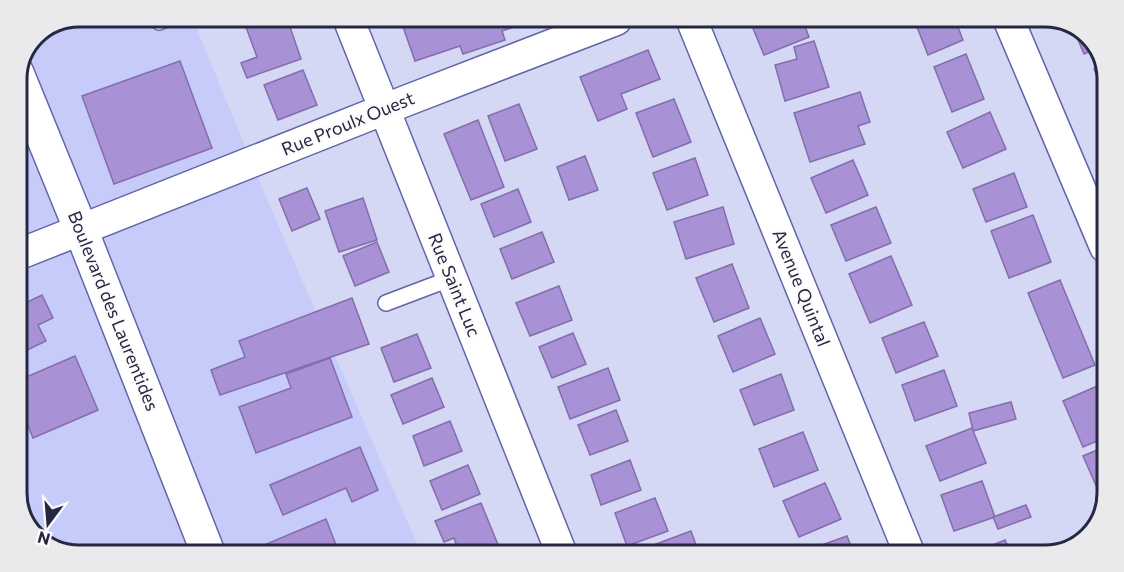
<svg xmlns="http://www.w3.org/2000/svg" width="1124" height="572" viewBox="0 0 1124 572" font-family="Commissioner,sans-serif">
<rect width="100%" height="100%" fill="#d4d8f5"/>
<!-- built -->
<path fill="#c6cbfa" d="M79,17H192L263,190L420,551L51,549L27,528L17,498V75L35,35Z"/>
<!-- building -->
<g fill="#a891d4" stroke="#836dac" stroke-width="1.5">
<path d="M79,16L95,17L51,35L49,29Z"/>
<path d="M271,18H287L301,59L247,78L241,63L257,57L246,27Z"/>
<path d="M416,19L535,20L502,31L505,40L463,54L460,46L415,61L402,24Z"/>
<path d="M750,21H803L809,37L764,55Z"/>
<path d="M915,22H956L963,40L928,55Z"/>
<path d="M1071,23H1073L1097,44L1098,48L1084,54Z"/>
<path d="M814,41L829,87L785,101L775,65L797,59L794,47Z"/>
<path d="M648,50L660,79L621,94L627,109L598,121L580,77Z"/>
<path d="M966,54L984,99L952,112L934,67Z"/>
<path d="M180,61L212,148L114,184L82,96Z"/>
<path d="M1104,65L1107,75V103L1094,69Z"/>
<path d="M303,70L317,105L278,120L264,85Z"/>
<path d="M860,92L870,122L858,126L865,144L810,162L794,113Z"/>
<path d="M674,99L691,142L653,157L636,113Z"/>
<path d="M519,104L537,149L505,161L488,116Z"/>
<path d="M990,112L1006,149L963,168L947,132Z"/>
<path d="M478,120L504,187L471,200L444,134Z"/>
<path d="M585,156L598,190L569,200L557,167Z"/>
<path d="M695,158L708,195L667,210L653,173Z"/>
<path d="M853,160L868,195L826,213L811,178Z"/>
<path d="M1014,173L1027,207L986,222L973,189Z"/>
<path d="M307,188L320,219L292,231L279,199Z"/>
<path d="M518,189L531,222L494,237L481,204Z"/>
<path d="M363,198L377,240L339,252L325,211Z"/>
<path d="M723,207L734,244L686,259L674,222Z"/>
<path d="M876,207L891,243L846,261L831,225Z"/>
<path d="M1033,215L1051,262L1009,278L991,231Z"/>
<path d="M542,232L554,262L512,279L500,249Z"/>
<path d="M377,242L389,272L355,286L343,256Z"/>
<path d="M891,256L912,305L870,323L849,274Z"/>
<path d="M732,264L749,308L714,322L696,278Z"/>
<path d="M1060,280L1095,365L1063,378L1028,293Z"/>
<path d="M559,286L572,320L530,336L516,303Z"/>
<path d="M42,295L53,318L38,325L46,341L21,353L24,358L17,362V307Z"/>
<path d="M352,298L369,344L220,395L211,370L245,357L239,341Z"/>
<path d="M760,318L775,354L733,372L718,336Z"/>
<path d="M924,322L938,356L896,373L882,338Z"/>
<path d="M573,333L586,364L552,378L539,347Z"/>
<path d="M417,334L431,368L394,382L381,348Z"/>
<path d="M75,356L98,410L33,438L17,398V381Z"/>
<path d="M330,358L352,417L256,453L239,407L291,388L286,374Z"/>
<path d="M608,368L620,400L570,419L558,387Z"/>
<path d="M944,370L957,406L915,421L902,385Z"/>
<path d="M781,374L794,410L754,425L740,390Z"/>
<path d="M432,378L444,407L403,424L391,395Z"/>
<path d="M1102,384V439L1083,447L1063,401Z"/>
<path d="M1011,402L1016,419L973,431L969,413Z"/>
<path d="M616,410L628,441L590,455L578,425Z"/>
<path d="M450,421L462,451L424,466L413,436Z"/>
<path d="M972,428L986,463L940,481L926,446Z"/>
<path d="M803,432L818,470L774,487L759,449Z"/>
<path d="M360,447L378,490L352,502L346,488L283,515L270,485Z"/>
<path d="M1102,448L1101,489L1098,490L1083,456Z"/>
<path d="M630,460L641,490L601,505L591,475Z"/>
<path d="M468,465L480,494L442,510L430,481Z"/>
<path d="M982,481L995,517L954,531L941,495Z"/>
<path d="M825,483L841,519L799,537L783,501Z"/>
<path d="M655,498L668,531L627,546L615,513Z"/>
<path d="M481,503L501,552H459L454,538L444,542L435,521Z"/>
<path d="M1026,505L1031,517L998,529L993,517Z"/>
<path d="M326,519L336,545L322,551L267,550L264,545Z"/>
<path d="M691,531L699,553H632Z"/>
<path d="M847,536L854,554H806L805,551Z"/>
<path d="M1005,540L1012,555H969Z"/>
</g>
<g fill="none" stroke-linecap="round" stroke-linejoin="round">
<!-- service casing -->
<g stroke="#6266a6" stroke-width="18">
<g id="service">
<path d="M159,22L171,17"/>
<path d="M386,303L452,278"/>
</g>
</g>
<!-- minor casing -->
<g stroke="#6266a6" stroke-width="33">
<g id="minor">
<path d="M348,18L561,552"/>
<path d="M692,21L910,555"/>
<path d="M1010,23L1105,247"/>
<path d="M17,255L408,100L616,20"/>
</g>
</g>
<!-- secondary casing -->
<g stroke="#6266a6" stroke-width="36">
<path id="secondary" d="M17,73L81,230L207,550"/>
</g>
<!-- service -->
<use href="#service" stroke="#fff" stroke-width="15"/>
<!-- minor -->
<use href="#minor" stroke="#fff" stroke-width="30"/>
<!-- secondary -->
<use href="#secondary" stroke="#fff" stroke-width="33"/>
</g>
<g text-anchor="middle" stroke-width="4.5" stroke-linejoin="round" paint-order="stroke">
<!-- street labels -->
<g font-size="18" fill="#262843" stroke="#fbfbfb">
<text transform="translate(348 124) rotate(-22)" y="6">Rue Proulx Ouest</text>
<text transform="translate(454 285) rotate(68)" y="6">Rue Saint Luc</text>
<text transform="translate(801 288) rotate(68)" y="6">Avenue Quintal</text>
<text transform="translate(113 311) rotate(68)" y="6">Boulevard des Laurentides</text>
</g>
</g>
<!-- crop -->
<path d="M0 0H1124V572H0ZM79 27H1045A52 52 0 0 1 1097 79V493A52 52 0 0 1 1045 545H79A52 52 0 0 1 27 493V79A52 52 0 0 1 79 27Z" fill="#eaeaec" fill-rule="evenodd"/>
<path fill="none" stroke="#262843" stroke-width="3" d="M79 27H1045A52 52 0 0 1 1097 79V493A52 52 0 0 1 1045 545H79A52 52 0 0 1 27 493V79A52 52 0 0 1 79 27Z"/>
<!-- north arrow -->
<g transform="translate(48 524) rotate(196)" stroke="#fbfbfb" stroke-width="4.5" paint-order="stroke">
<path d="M0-4.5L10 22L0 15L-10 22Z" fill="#262843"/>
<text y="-9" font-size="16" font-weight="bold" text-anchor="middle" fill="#262843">N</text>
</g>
</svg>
